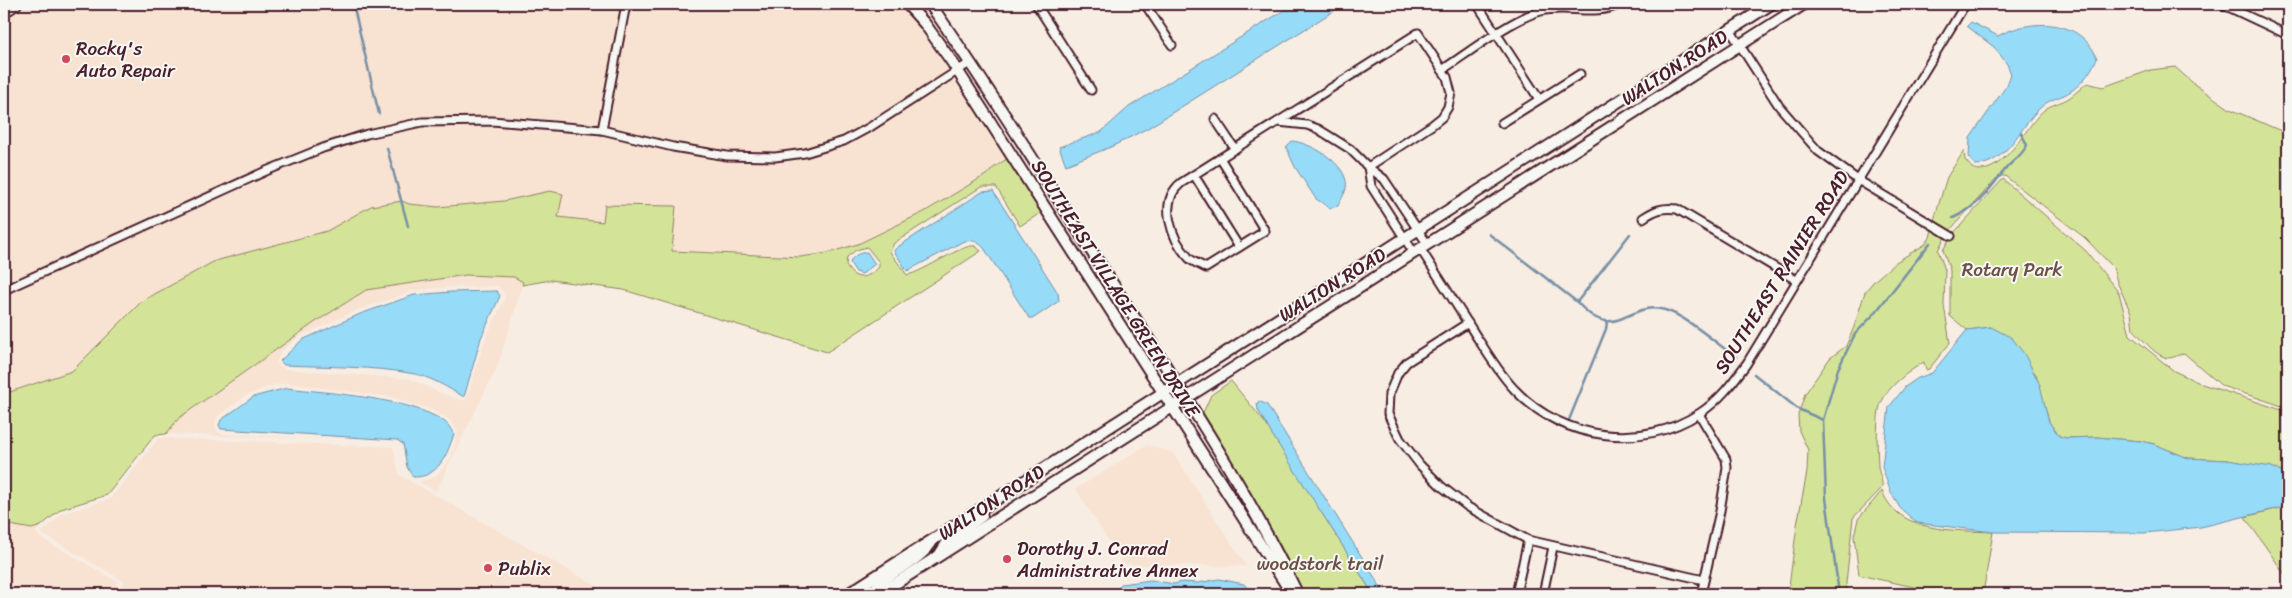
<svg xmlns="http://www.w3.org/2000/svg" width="2292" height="598" viewBox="0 0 2292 598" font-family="Sriracha,sans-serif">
<rect width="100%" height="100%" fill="#f7ede3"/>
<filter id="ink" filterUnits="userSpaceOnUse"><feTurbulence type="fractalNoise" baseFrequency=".02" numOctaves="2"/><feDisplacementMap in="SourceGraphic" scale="10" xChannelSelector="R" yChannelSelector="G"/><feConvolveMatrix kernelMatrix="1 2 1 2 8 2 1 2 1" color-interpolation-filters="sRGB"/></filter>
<g filter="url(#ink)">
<!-- built -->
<g fill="#f8e2d2" fill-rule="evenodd">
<path d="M25,4H621L598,124L491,116L421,117L365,129L321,143L264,166L4,284V18Z"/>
<path d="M631,4H901L922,27L952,70L868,123L842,137L803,148L774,152H727L673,142L607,126Z"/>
<path d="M913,4H922L933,16L965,61L959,65Z"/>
<path d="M957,78L1008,158L992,169L989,173L924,212L858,244L828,253L800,257L671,251L606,205L603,222L557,217L562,194L550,191L504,201L438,207L409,204L402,201L371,206L327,231L215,262L142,301L72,371L4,394V295L134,237L187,211L325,152L368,138L423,127L492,126L602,134L672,152L726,161L775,162L806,157L847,146L873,132Z"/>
<path d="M466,275L514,277L523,283L498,365L436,491L419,482L435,477L451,458L458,432L449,419L430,409L391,397L287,383L269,386L245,396L218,416L215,423L217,431L221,434L326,439L166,434L179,418L314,323L366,290ZM498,286L504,293L505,298L485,340L466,401L453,398L409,379L284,369L276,363L281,351L300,336L358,310L413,291L451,287Z"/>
<path d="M159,438L393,447L399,475L611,594H117L124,581L41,533L62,514L110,499Z"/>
<path d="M1147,445L1173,453L1246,566L1123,564L1076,489Z"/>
<path d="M4,524L32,529L41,526L36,532L39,537L118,582L111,594H4Z"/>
</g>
<!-- green -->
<g fill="#d3e498" stroke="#8e8262" fill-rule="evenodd">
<path d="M2175,67L2194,84L2230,109L2288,134V408L2222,386L2184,353C2178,355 2170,360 2164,357C2152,352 2141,337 2133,329L2131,313L2117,282L2113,267L2085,238L2005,176H1999L1950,230L1934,220L1947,177L1964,151L1965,160L1972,168C2001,181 2027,124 2044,110C2052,104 2061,103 2069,98C2075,94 2081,88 2087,83L2103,87L2151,70Z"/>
<path d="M1008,158L1042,212L1020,226L996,187H981L894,243L890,252L907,275C924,272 963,243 975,246L981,251L827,352L624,290L551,280L522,285L523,282L514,277L466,275L366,290L314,323L179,418L166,434L155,435L107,495L61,509L41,526L32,529L4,524V394L72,371L142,301L215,261L327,231L371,206L402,201L409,204L438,207L504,201L550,191L563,194L558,217L603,222L605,205L676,206L672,251L800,257L828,253L858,244L924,212L989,173L992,169ZM867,247L879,262V267C868,279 854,282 846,265L847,257L856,250Z"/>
<path d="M2003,179L2086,251L2119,293L2130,335L2174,371L2202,384L2288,412V476L2283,472L2227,460L2188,458L2154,444L2141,441L2097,437L2066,438L2059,436L2049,422L2036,374L1991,327L1967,330L1950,316V270L1943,250L1951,236Z"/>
<path d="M1932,229L1945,237L1938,250L1945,270L1944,305L1950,343L1929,369L1926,370L1924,362C1908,372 1889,385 1881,403C1876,414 1877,451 1878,465C1878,473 1883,479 1882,488L1853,518L1846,583L1848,594H1788L1797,525L1807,472L1808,450L1799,431L1798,415L1805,394L1830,358L1846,346L1854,327L1865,292L1873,282L1896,262L1924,245L1930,238Z"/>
<path d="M1231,381L1266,424L1373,594H1304L1245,485L1202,415L1211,395Z"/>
<path d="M1882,491C1898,534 1956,530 1993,532L1983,594H1946L1859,575L1854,536L1858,519Z"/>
<path d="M2288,506V579L2245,517Z"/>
</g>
<!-- water -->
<g fill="#96dbf8" stroke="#7890a6">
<path d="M1294,4H1345L1148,128L1113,146L1066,165L1059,147L1101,132L1129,107Z"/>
<path d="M1971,22L1998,36C2031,18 2081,18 2097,58C2091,73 2078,89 2064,95C2055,99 2047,101 2040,108C2020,126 2007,165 1975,165L1969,158L1970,138L2007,85L2011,74L2007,64L1995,48L1967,26Z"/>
<path d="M1292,141C1311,143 1342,161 1346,181C1348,191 1341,198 1338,206L1330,208L1316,199L1295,167L1286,147Z"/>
<path d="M993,191L1058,293L1059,301L1034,318H1029L984,248C977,241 973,239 962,242L907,271L894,251L896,248L982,192Z"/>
<path d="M867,252L875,264L862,274L856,272L850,263C852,256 859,253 867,252Z"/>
<path d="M497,291L500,296L481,338L464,397C448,388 433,378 415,374C373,366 327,367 284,365L280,361L302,340L360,314L414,295L451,292Z"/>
<path d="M1991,327L2012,338L2025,355L2040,385L2049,422L2059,436L2066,438L2097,437L2141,441L2154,444L2188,458L2227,460L2272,467L2288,476V506L2201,527L2145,533L1993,532L1917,523L1900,508L1891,493L1882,467L1889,407L1905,387L1918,378L1932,373L1967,330Z"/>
<path d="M287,388C329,393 411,398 445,422C449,425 451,430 454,434C447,455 438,478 413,477L407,467L403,444L397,440L221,429L219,425L221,420L253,397Z"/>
<path d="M1259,401L1267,405L1385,594H1373L1271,433L1258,410L1257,403Z"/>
<path d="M1219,579L1244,584L1252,594H1115L1121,584L1151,580L1174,584L1182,582L1198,583Z"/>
</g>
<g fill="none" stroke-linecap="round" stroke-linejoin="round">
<!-- stream -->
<g stroke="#7890a6" stroke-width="2.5">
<path d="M353,4L379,114"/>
<path d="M387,148L408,226"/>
<path d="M1953,218C1979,206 1987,192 2004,171C2013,159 2019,160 2027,145L2021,133"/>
<path d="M1489,234L1577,302C1616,346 1628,299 1665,310C1685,315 1718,345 1736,357"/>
<path d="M1577,302L1630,234"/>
<path d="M1754,374L1798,409L1823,420"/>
<path d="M1569,420L1606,329L1607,322"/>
<path d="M1839,594L1826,498L1823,420L1838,369L1855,334L1875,313L1930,243"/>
</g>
<!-- street casing -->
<g stroke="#4a1f2b" stroke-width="11">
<g id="street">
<path d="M1036,4L1091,90"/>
<path d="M1145,4L1172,45"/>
<path d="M1477,4L1539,99"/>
<path d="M2222,4L2288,35"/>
<path d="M1730,30L1779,106L1818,151L1858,180L1951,236"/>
<path d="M1442,70C1468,53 1513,18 1541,11C1567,4 1595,17 1620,4"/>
<path d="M1215,119L1235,149"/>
<path d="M1278,122L1307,125L1318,129L1350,149L1368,167L1384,179L1428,245"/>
<path d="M1502,123L1580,74"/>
<path d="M602,130L626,4"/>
<path d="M1220,158L1265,231L1206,268C1201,265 1193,262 1189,258C1171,239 1158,202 1181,183L1418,33L1447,77L1451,93L1448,107L1442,117L1432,125L1368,167"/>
<path d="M1368,167L1371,186L1414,253"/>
<path d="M1194,175L1239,247"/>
<path d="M1643,218C1655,210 1663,207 1677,209L1796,280"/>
<path d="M1421,250C1440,279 1459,309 1478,339C1490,357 1501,376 1516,391C1563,440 1642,451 1700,413C1720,400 1733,382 1747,363L1963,8L1968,4"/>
<path d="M4,290L266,171L323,148L367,134L422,122L492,121L602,130L673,147L727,156L775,157L805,153L844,141L870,127L971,62"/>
<path d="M1468,323L1407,362L1398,373L1389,394L1388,414L1400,439L1420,465L1441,486L1468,507L1528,540L1704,580"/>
<path d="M1699,414L1726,459L1727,468L1720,511L1701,594"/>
<path d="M1516,594L1528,540"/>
<path d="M1543,594L1553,547"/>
</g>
</g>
<!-- secondary casing -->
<g stroke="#4a1f2b" stroke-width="14">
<g id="secondary">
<path d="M907,4L925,24L952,62L1292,594"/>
<path d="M930,4C995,96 1053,192 1114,286C1178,385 1243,483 1295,589"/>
<path d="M4,12L16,4"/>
<path d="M940,554L949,540L982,516"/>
<path d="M848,594L1771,4"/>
<path d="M872,594C885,571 916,565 931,543"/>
<path d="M879,594L1804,4"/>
</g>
</g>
<!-- street -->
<use href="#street" stroke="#f6f6f2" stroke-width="7"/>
<!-- secondary -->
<use href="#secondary" stroke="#f6f6f2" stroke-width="10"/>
</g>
</g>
<!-- markers -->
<g fill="#d1495b" stroke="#f6f6f2" stroke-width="2">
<circle cx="66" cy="59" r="5"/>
<circle cx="1007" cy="559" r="5"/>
<circle cx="488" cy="568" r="5"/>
</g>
<g text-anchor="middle" stroke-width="4" stroke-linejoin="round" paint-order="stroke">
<!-- poi labels -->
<g font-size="19" fill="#4a1f2b" stroke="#f6f6f2" text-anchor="start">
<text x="76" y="55">Rocky's<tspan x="76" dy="22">Auto Repair</tspan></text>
<text x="1017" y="555">Dorothy J. Conrad<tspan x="1017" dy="22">Administrative Annex</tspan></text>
<text x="498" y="575">Publix</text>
</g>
<!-- street labels -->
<g font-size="19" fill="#4a1f2b" stroke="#f6f6f2">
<text transform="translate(1674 67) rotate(-33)" y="7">WALTON ROAD</text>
<text transform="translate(1781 272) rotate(-58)" y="7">SOUTHEAST RAINIER ROAD</text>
<text transform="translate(1332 284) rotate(-32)" y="7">WALTON ROAD</text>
<text transform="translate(1116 288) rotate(58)" y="7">SOUTHEAST VILLAGE GREEN DRIVE</text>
<text transform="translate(991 502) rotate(-33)" y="7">WALTON ROAD</text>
</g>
<!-- park labels -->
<g font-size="19" fill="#6c5046" stroke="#f6f6f2">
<text x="2012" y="276">Rotary Park</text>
<text x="1320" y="570">woodstork trail</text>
</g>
</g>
<!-- margin -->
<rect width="2292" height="598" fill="none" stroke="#f6f6f2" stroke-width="20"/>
<rect x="10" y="10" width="2272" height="578" fill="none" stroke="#4a1f2b" stroke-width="2" filter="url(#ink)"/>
</svg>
